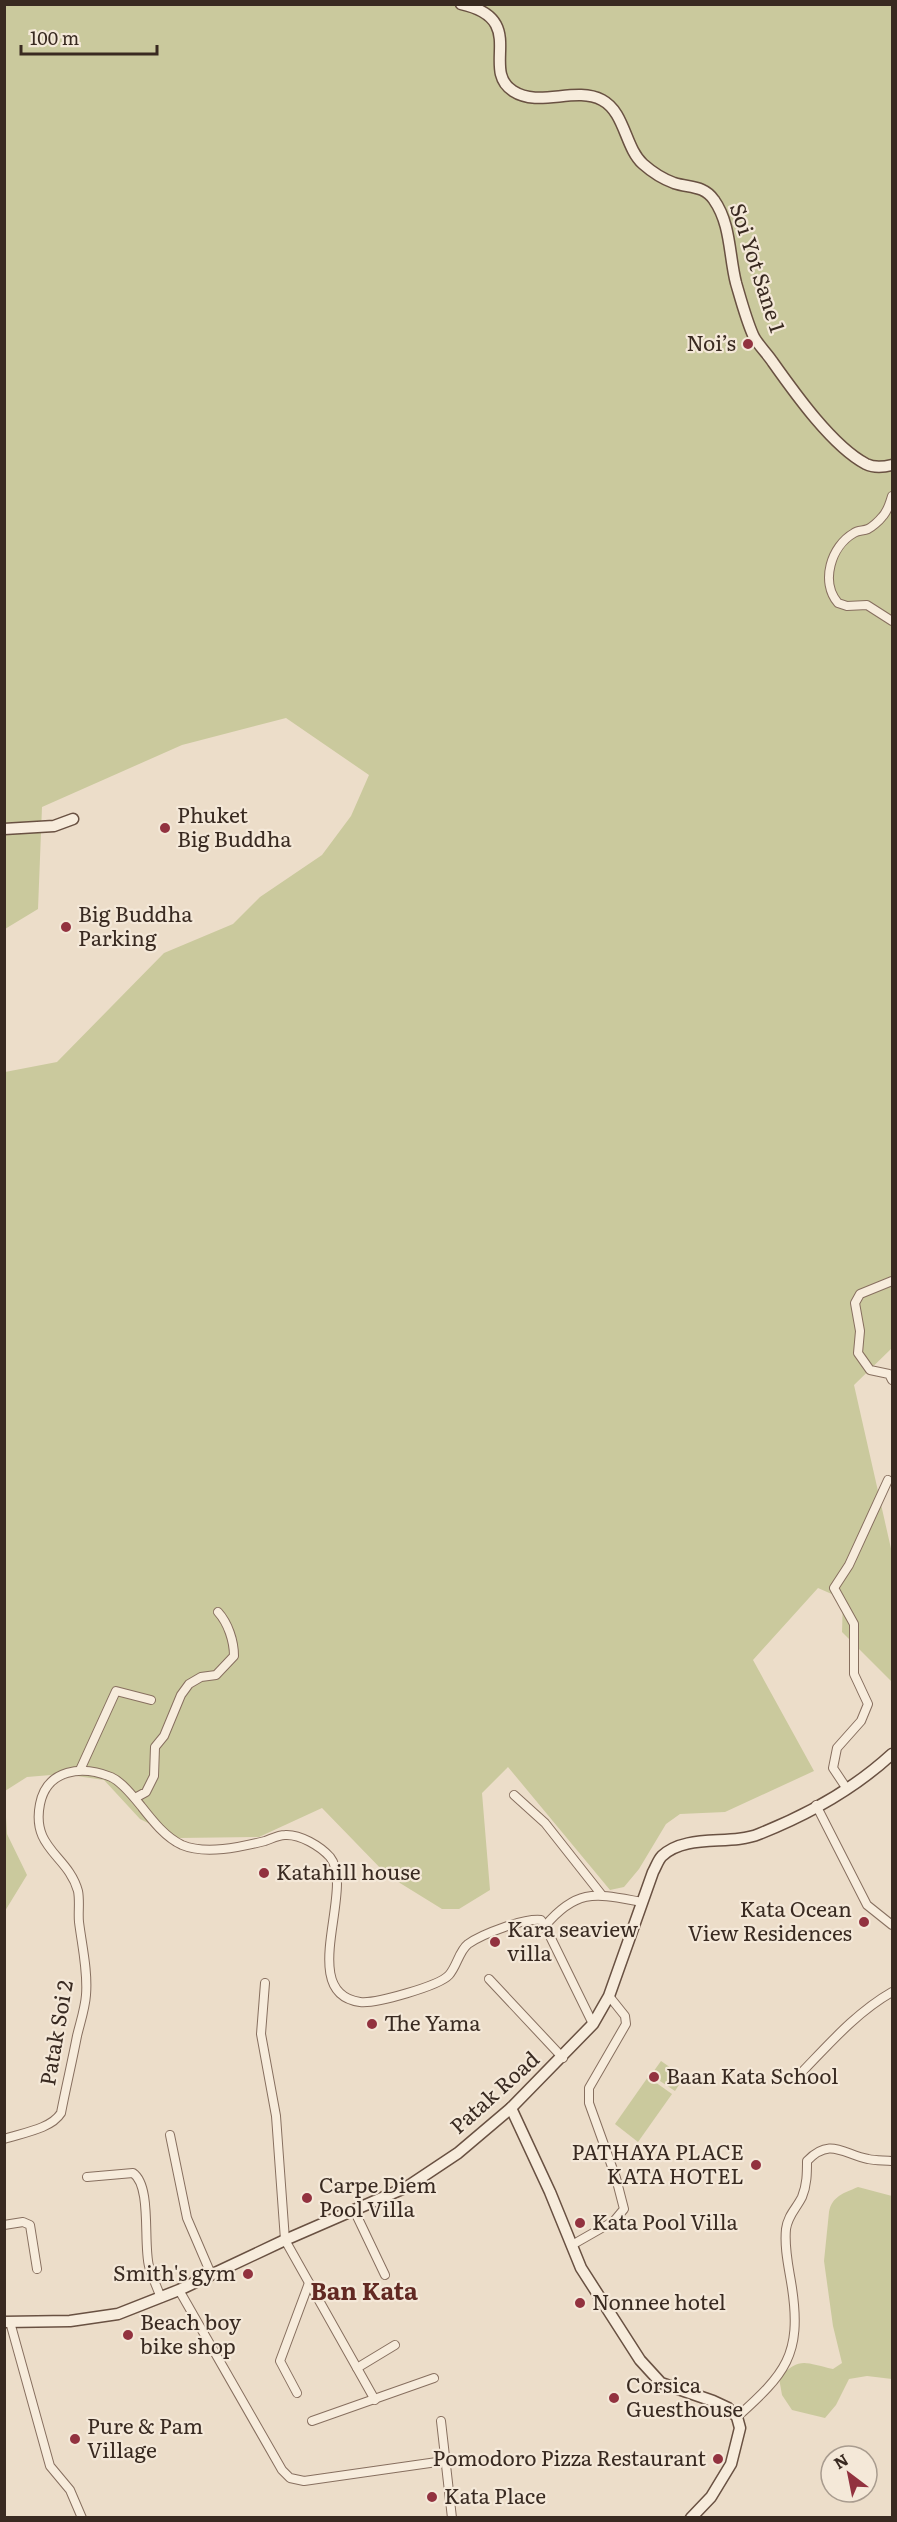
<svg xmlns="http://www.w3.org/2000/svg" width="897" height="2522" viewBox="0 0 897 2522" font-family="Literata,serif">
<rect width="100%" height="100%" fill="#ecddc9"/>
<!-- green -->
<g fill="#cac99d">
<path d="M5,5H892V1348L854,1385L892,1553V1682L842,1632L843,1599L818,1588L753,1660L814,1771L725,1812L680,1814L666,1824L639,1869L624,1887L610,1890L508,1767L482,1793L490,1890L459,1909H442L387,1875L322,1808L259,1837L178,1838L140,1819L104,1780L63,1774L27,1777L5,1791V1072L57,1062L164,953L233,924L260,897L322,855L351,816L369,775L286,718L182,745L42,807L38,909L5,929Z"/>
<path d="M5,1800L7,1834L27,1875L5,1911Z"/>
<path d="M661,2061L684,2077L675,2091L651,2075Z"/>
<path d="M648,2077L672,2094L638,2142L615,2124Z"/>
<path d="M858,2187L892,2196V2379L867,2376L849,2379L836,2405L825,2418L792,2410L782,2395L779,2378C800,2356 805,2363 833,2369L842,2363L833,2326L824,2261L829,2212C832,2196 844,2193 858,2187Z"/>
</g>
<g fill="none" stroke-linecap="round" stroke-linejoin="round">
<!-- street casing -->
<g stroke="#876f5f" stroke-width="10">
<g id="street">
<path d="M892,496C890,503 887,512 882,517C879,521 872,527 868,529C863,531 858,530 854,533C831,546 820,582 838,603L847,606L867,605L892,621"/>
<path d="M892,1281L860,1294L855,1303L860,1331L858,1353L870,1370L889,1374L892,1380"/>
<path d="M80,1770L116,1691L151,1700"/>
<path d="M847,1789L833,1768L837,1748L861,1721L868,1704L854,1674V1624L834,1588L849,1565L888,1480"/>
<path d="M514,1795L545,1823L601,1894"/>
<path d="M135,1798L146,1792L154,1776L155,1747L164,1736L181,1695L189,1684L201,1677L216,1675L234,1656C234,1641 228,1623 218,1612"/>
<path d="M816,1805L867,1905L892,1925"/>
<path d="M545,1926C578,1887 597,1894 642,1902"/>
<path d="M489,1979L563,2058"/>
<path d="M265,1983L261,2034L276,2116L285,2240L375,2400"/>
<path d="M802,2072C830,2043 857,2012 892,1992"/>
<path d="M170,2135L187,2218L211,2274"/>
<path d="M4,2139C22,2133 51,2129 61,2113C66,2087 72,2062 77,2036C80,2023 85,2009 86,1995C88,1971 82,1946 79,1922C78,1913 80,1901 78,1891C68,1855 31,1849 40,1804C47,1769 82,1765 111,1777C122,1782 133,1796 141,1806C152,1820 165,1837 182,1845C206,1855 240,1847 265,1841C271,1839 278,1835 285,1835C300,1834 320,1846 330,1857C356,1889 296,1993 360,2002C375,2004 439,1986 449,1975C457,1966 459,1951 468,1944C482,1934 524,1918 541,1920L545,1926L593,2024"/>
<path d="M87,2177L133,2173C152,2186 143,2243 149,2266C152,2277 157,2287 161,2298"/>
<path d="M354,2210L385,2275"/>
<path d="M4,2225L23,2222L30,2225L37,2269"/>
<path d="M572,2245L614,2221L624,2209L616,2178L589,2103V2088L626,2024L625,2016L609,1996"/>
<path d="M179,2290L282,2470L290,2478L304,2481L444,2461"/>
<path d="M10,2322L50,2466L70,2490L82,2518"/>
<path d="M357,2368L395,2345"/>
<path d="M297,2393L280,2361L309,2283"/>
<path d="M737,2417C785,2374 802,2355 792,2288C789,2268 784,2249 786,2229C788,2215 796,2209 802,2197C807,2185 807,2173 807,2161C830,2137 843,2154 868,2159C876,2161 885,2160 892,2161"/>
<path d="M312,2421L434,2378"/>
<path d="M441,2421L452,2518"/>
</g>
</g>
<!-- secondary casing -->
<g stroke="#695142" stroke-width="13">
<g id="secondary">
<path d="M461,4C530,19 479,69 513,91C539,108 575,86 602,100C625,112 625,148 643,164C652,172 663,179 674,183C689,188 704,185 714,200C731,224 729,256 736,283C741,300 746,319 753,335C757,344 766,352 772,361C794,392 832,446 866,464C874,468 884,467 892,465"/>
<path d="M4,829L54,826L73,819"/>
<path d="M511,2108L550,2192L581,2268L640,2360L661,2383L713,2401L728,2408L737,2417L740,2428L731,2464L711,2497L691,2518"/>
<path d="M4,2322L70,2321L118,2314L179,2290L285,2240L407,2187L458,2153L511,2108L593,2024L609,1996L653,1872C656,1867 658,1860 662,1856C687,1833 730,1846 759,1834C807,1815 855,1788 892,1754"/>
</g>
</g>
<!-- street -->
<use href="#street" stroke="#f7ecdc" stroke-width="8"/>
<!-- secondary -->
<use href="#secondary" stroke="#f7ecdc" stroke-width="10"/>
</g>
<!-- markers -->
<g fill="#92323f" stroke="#f4e8d8" stroke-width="2">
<circle cx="748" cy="344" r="6"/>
<circle cx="165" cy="828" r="6"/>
<circle cx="66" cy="927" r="6"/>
<circle cx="264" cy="1873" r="6"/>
<circle cx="864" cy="1922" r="6"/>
<circle cx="495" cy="1942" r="6"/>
<circle cx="372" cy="2024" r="6"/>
<circle cx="654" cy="2077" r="6"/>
<circle cx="756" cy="2165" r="6"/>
<circle cx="307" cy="2198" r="6"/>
<circle cx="580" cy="2223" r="6"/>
<circle cx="248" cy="2274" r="6"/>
<circle cx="580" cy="2303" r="6"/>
<circle cx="128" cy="2335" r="6"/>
<circle cx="614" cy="2398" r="6"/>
<circle cx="75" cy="2439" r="6"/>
<circle cx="718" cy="2459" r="6"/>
<circle cx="432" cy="2497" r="6"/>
</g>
<g text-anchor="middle" stroke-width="4.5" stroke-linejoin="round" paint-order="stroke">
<!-- street labels -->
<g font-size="21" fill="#392a21" stroke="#f4e8d8">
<text transform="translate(757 268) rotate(72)" y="7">Soi Yot Sane 1</text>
<text transform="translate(57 2033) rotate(-80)" y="7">Patak Soi 2</text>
<text transform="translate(495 2093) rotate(-42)" y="7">Patak Road</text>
</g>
<!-- poi labels -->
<g font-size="21" fill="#392a21" stroke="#f4e8d8" text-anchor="start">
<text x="736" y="351" text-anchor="end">Noi’s</text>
<text x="177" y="823">Phuket<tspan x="177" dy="24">Big Buddha</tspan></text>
<text x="78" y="922">Big Buddha<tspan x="78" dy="24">Parking</tspan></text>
<text x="276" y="1880">Katahill house</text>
<text x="852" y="1917" text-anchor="end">Kata Ocean<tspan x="852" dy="24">View Residences</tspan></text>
<text x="507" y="1937">Kara seaview<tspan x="507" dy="24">villa</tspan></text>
<text x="384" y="2031">The Yama</text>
<text x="666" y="2084">Baan Kata School</text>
<text x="744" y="2160" text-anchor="end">PATHAYA PLACE<tspan x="744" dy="24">KATA HOTEL</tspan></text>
<text x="319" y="2193">Carpe Diem<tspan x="319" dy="24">Pool Villa</tspan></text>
<text x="592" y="2230">Kata Pool Villa</text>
<text x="236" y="2281" text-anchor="end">Smith's gym</text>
<text x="592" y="2310">Nonnee hotel</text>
<text x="140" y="2330">Beach boy<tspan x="140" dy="24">bike shop</tspan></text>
<text x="626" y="2393">Corsica<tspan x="626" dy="24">Guesthouse</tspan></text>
<text x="87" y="2434">Pure &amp; Pam<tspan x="87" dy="24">Village</tspan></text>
<text x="706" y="2466" text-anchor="end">Pomodoro Pizza Restaurant</text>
<text x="444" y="2504">Kata Place</text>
</g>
<!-- quarter labels -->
<g font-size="24" font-weight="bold" fill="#622923" stroke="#f4e8d8">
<text x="364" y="2300">Ban Kata</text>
</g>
</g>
<!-- border -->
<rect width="897" height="2522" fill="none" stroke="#392a21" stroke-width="12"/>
<!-- north arrow -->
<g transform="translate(849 2474) rotate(328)"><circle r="28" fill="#f4e8d8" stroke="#a99c8f" stroke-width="1.5"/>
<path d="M0-4.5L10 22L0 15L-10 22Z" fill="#92323f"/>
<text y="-9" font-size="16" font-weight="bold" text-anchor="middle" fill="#392a21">N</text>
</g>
<!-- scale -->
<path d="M21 45v9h136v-9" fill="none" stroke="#392a21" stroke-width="3"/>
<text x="30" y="45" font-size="18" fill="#392a21" stroke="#f4e8d8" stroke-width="4.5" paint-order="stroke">100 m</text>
</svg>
